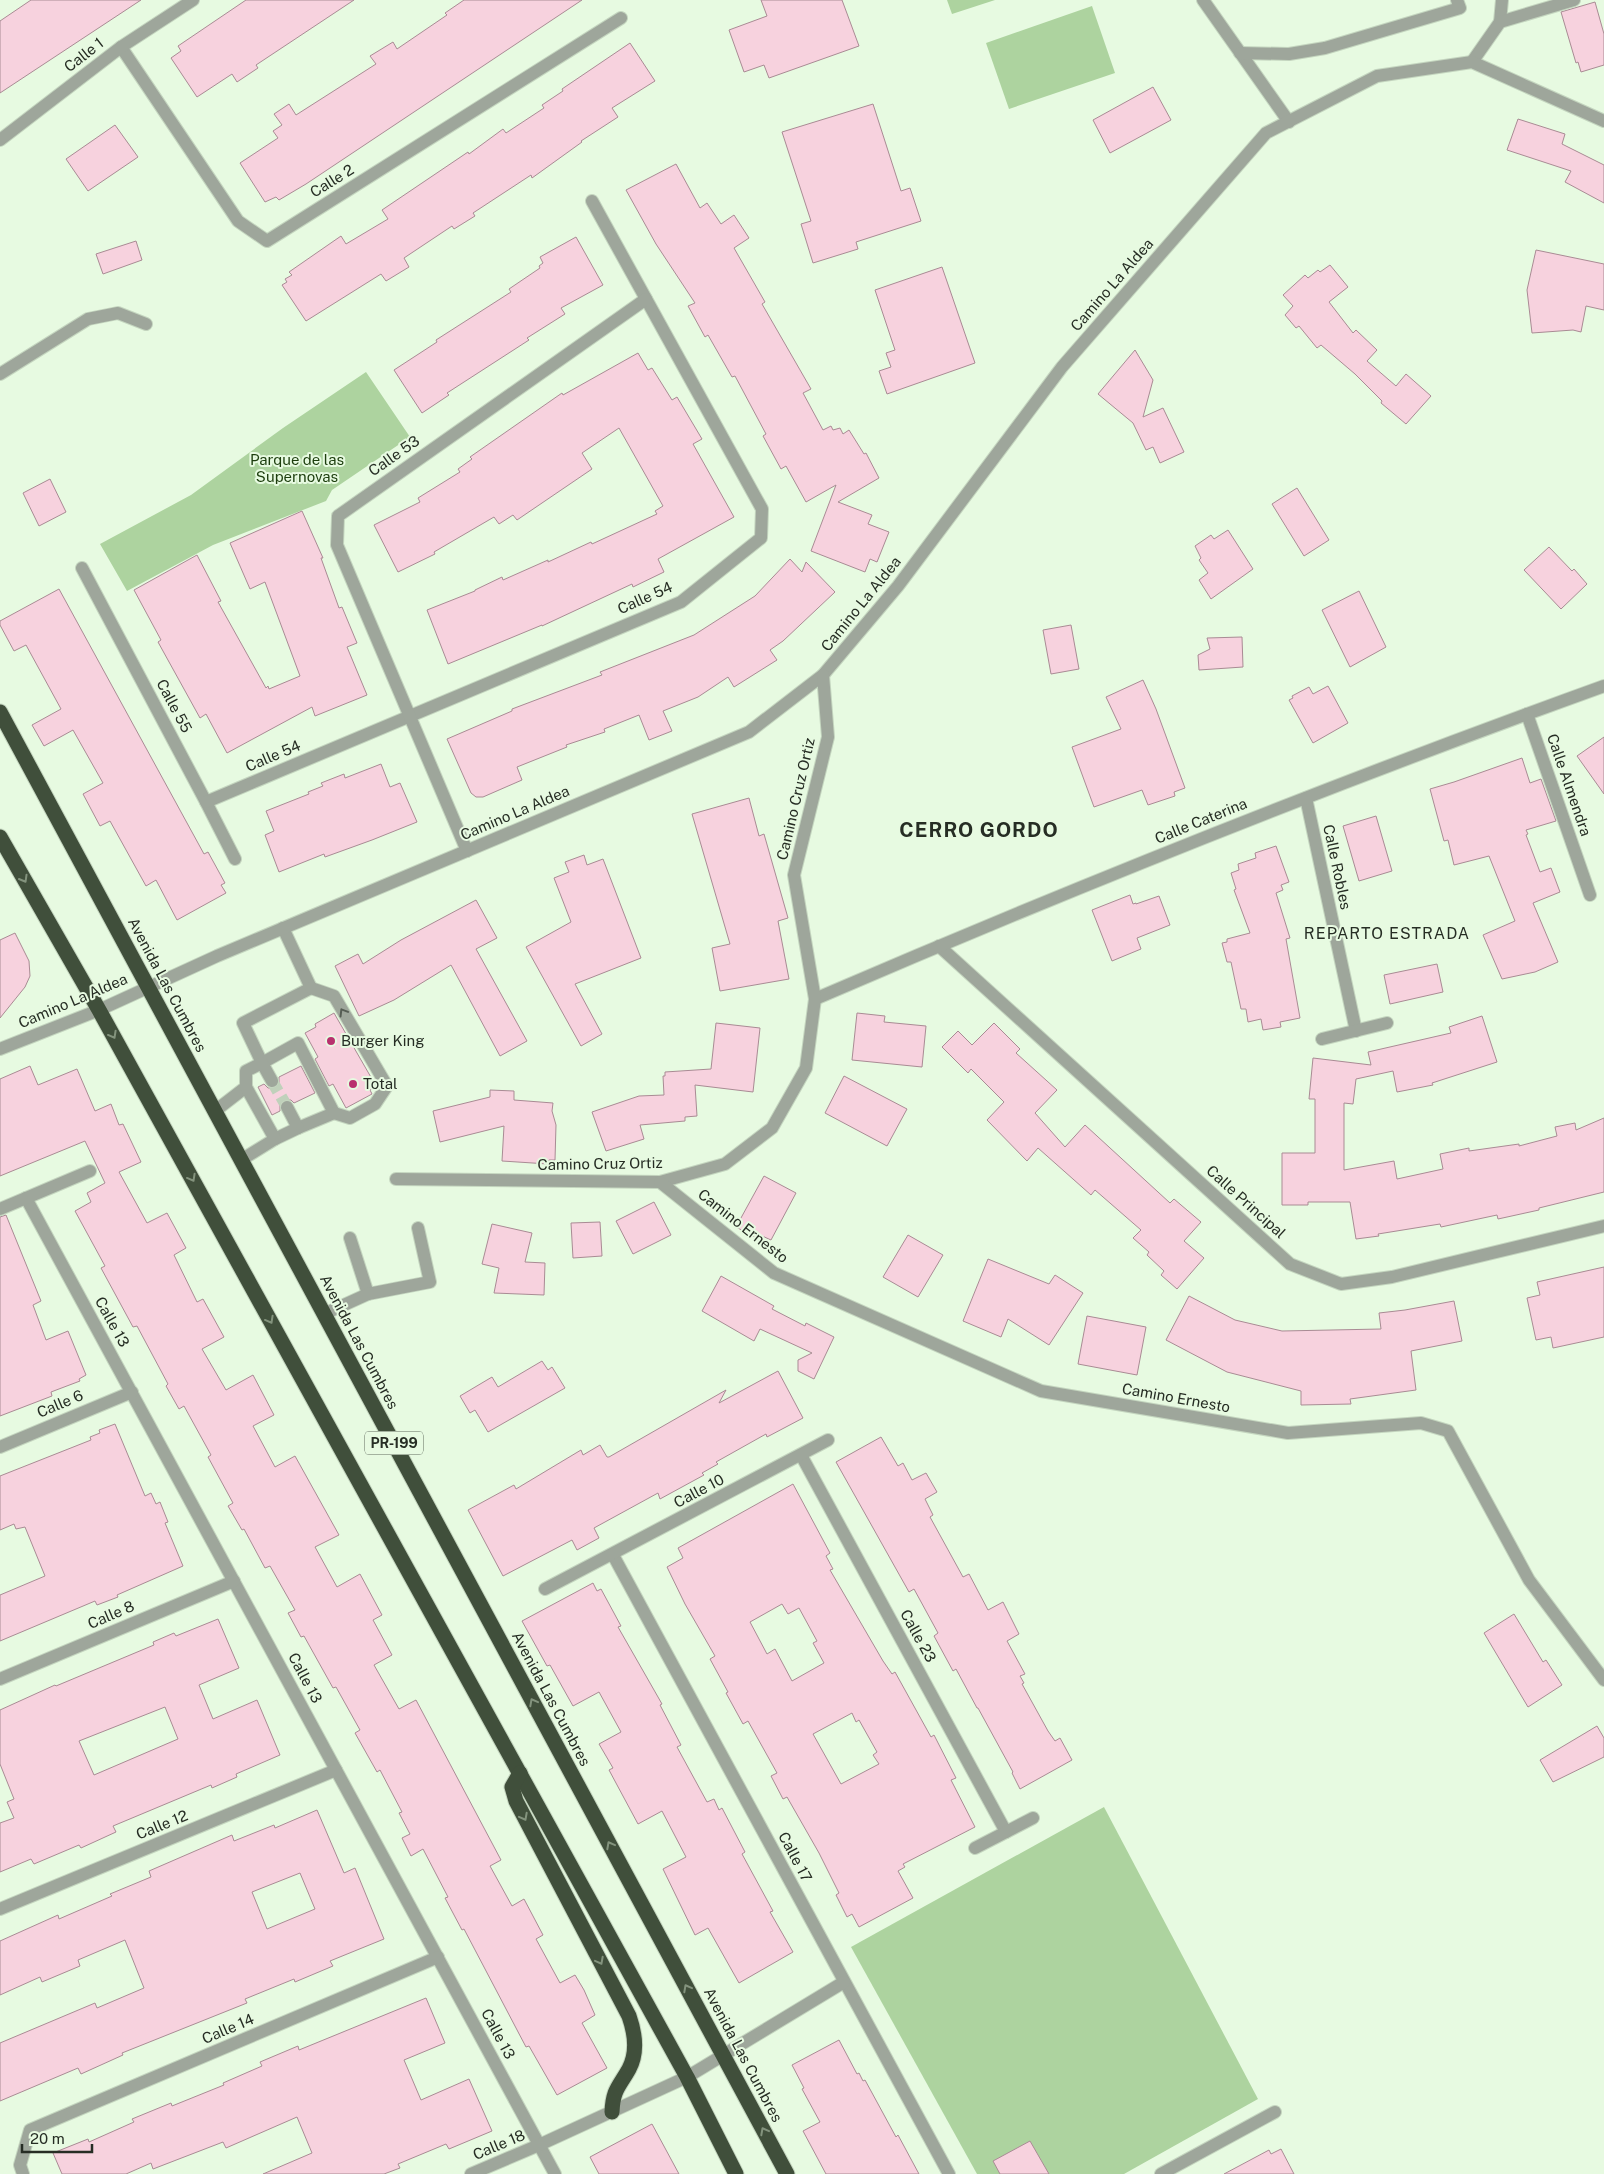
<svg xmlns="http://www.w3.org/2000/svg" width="1604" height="2174" viewBox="0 0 1604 2174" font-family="'Public Sans',sans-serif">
<rect width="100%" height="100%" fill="#e7fae1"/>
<!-- green -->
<g fill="#add39f">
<path d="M947,0H995L952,14Z"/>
<path d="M1092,6L1115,73L1009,109L986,43Z"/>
<path d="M366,372L410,437L332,490L326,501L213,545L127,591L100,544L191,495L283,428Z"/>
<path d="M1104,1807L1258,2099L1124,2174H977L851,1947Z"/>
</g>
<!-- building -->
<g fill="#f7d2de" stroke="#a98b94" fill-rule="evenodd">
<path d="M31,0H141L0,93V21Z"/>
<path d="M246,0H354L256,65L258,68L237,82L232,74L197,97L171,58L181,51L178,46Z"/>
<path d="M464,0H582L306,184L279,200L276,197L265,202L240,163L278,138L273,131L282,125L274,114L289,104L296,115L376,64L370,56L393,42L397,49L447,15L445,13Z"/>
<path d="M761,0H842L859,46L769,78L764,65L744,72L729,30L767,16Z"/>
<path d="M1595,2L1604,34V65L1581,72L1578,62L1576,63L1561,12Z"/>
<path d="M630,43L655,81L612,108L618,117L581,141L582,142L532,178L531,175L473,213L475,216L454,229L452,226L404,258L409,267L386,281L381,274L306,321L282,285L287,282L285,279L292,275L289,272L341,236L346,244L388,219L382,210L468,152L469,154L503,129L506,133L544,108L542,105L563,91L562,89Z"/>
<path d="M1153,87L1171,120L1110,153L1093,120Z"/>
<path d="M873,104L901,191L910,188L921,221L856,242L858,249L813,263L801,224L811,221L782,132Z"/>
<path d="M1518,119L1565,134L1562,144L1604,165V203L1565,182L1571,171L1507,150Z"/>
<path d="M115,125L138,157L88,191L66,159Z"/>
<path d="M676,164L700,208L707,203L721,224L734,215L749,238L734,248L765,302L762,304L811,389L803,393L823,430L831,426L833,430L840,428L843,434L849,430L864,454L866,453L879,478L838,502L872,515L868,524L889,532L877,562L870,559L865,572L811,551L836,485L806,502L786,466L781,469L763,436L766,434L735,376L732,377L708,335L705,337L688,306L695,303L656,244L626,190Z"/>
<path d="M576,237L603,285L561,308L565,314L527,338L529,340L447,393L449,395L422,413L394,370L437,342L436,340L511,292L509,289L540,268L539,266L543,263L540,257Z"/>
<path d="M136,241L142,260L103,274L96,254Z"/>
<path d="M1536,250L1604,264V310L1586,306L1581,332L1573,330L1532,333L1527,290Z"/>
<path d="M1330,265L1348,287L1329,302L1353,333L1356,330L1377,350L1367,361L1396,386L1406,374L1431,396L1406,424L1381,403L1382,401L1355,374L1321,345L1317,348L1299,326L1296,328L1285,315L1293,306L1283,295L1305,275L1308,278L1318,270L1320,272Z"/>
<path d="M942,267L975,363L887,394L879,371L891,367L886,353L895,350L875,290Z"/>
<path d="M1135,350L1153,380L1143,417L1163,408L1184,452L1160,463L1153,447L1146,450L1133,423L1098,394Z"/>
<path d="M638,353L648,370L652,368L672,400L677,397L702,439L693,444L734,517L658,559L664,572L633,587L632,584L542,626V625L448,664L427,610L475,591V590L502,577L503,580L548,560V562L591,542L592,544L657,514L655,511L663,506L619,428L582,453L592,469L517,520L513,515L499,524L494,517L434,552L435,554L398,572L374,525L420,502L418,498L460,472L458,469L472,459L470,457L562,393L563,395Z"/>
<path d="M50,479L66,512L39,526L23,493Z"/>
<path d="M1297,488L1329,540L1304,556L1272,504Z"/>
<path d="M302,511L323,558H321L339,608L342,607L357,643L347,647L367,695L315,716L312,707L227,753L206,714L200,718L158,642L161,640L134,590L197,555L221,601L218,602L266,688L268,686L269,689L300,676L265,582L250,589L230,543Z"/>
<path d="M1228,530L1253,569L1211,599L1199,580L1208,573L1199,560L1201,558L1195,546L1211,535L1214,539Z"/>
<path d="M1549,547L1572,571L1574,569L1587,584L1561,609L1524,570Z"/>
<path d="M790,559L802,572L806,562L835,592L783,641L770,650L777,660L734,687L728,677L698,697L663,711L672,731L649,740L639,715L604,729L605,732L566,745L567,747L517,767L522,780L483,797H476L471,793L447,739L512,711V709L602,675L600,672L694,635L755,596Z"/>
<path d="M59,589L204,854L208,852L225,883L221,885L226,893L177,920L156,880L146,886L110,821L100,826L83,794L103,783L73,730L44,746L32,725L61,709L26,645L14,651L0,625V621Z"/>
<path d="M1359,591L1386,647L1350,667L1322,610Z"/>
<path d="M1071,625L1079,669L1051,674L1043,630Z"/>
<path d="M1242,637L1243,667L1199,670L1198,655L1210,649L1207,638Z"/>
<path d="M1143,680L1156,709L1185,788L1174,792L1175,796L1148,805L1142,790L1094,807L1072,747L1121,729L1106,697Z"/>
<path d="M1328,686L1348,723L1313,743L1289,700L1293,698L1292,696L1309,687L1313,694Z"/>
<path d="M1604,737V794L1577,756Z"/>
<path d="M1522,758L1530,783L1541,779L1556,821L1526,830L1528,834L1526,835L1540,872L1551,868L1560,892L1533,903L1558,962L1535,972L1502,979L1483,935L1515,921L1489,856L1454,865L1448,840L1444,841L1430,789L1454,782Z"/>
<path d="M381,764L390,787L400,783L417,822L372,840L325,857L324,854L279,872L265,835L274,831L266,811L309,794L308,792L323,786L321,783L344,774L345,778Z"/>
<path d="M749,798L759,836L764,834L788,918L778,921L789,979L720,991L712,948L730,944L692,814Z"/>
<path d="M1376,816L1392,871L1359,881L1343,826Z"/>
<path d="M1276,846L1289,882L1281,885L1283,890L1276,893L1290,938L1286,939L1300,1018L1280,1022L1281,1027L1263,1030L1261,1019L1248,1022L1246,1009H1241L1231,962H1227L1222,943L1227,942V939L1250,933L1234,890L1236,889L1231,873L1239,870L1238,864L1256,858L1255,853Z"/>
<path d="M584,855L587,865L603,859L641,958L575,984L602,1034L581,1046L526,947L571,922L554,878L569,872L565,862Z"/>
<path d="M1130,895L1133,904L1136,903V904L1159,896L1170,925L1137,938L1141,949L1112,961L1092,910Z"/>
<path d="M476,900L497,938L476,949L527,1041L500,1056L451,965L394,1000L359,1016L335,966L358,954L363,964L401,940Z"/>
<path d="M15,933L29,961L30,976L25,987L0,1018V940Z"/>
<path d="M1437,964L1443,992L1390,1004L1384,975Z"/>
<path d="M334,1013L376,1086L370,1090L372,1094L346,1108L333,1084L329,1086L315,1059L318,1057L305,1033L316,1027L315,1024Z"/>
<path d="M857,1013L885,1016L884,1022L926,1026L922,1067L852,1060Z"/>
<path d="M1482,1016L1497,1062L1432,1083L1433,1085L1397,1092L1393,1071L1356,1079L1353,1104L1344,1103V1170L1394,1161L1397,1179L1443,1169L1440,1154L1469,1148V1151L1519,1144V1146L1557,1136L1555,1127L1575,1123L1576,1130L1604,1118V1192L1539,1208V1210L1498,1219L1497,1215L1441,1227L1440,1224L1378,1234L1379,1236L1356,1239L1350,1202H1308V1205H1282V1153H1315V1099H1309L1313,1058L1371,1065L1368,1052L1451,1033L1449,1027Z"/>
<path d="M716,1023L760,1028L753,1092L695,1085L697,1116L685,1117V1121L640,1125L644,1139L606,1151L592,1112L639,1096L664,1095L663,1076H665V1072L711,1069Z"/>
<path d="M994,1023L1020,1049L1016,1053L1057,1090L1035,1113L1065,1147L1085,1125L1170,1203L1174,1199L1201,1222L1184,1241L1204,1258L1177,1289L1161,1275L1164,1271L1147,1255L1149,1252L1133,1238L1141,1230L1095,1190L1091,1195L1038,1148L1027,1161L987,1120L1004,1102L971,1069L968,1073L942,1047L958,1031L972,1045Z"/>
<path d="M30,1066L38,1085L77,1069L95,1111L111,1104L119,1125L123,1124L141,1162L119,1172L147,1223L167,1213L186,1248L174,1255L197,1302L203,1299L224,1337L202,1349L226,1390L253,1375L274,1415L253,1426L275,1467L295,1456L339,1535L315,1547L337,1587L360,1574L382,1615L373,1620L392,1655L374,1665L399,1709L416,1700L501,1860L490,1866L512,1906L524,1899L543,1935L536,1939L560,1983L575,1975L584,1990L595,2015L582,2023L607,2068L557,2095L529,2046L526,2047L464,1929L462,1930L445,1898L448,1897L423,1849L411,1856L402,1838L410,1834L399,1813L402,1812L380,1770L377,1772L355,1733L360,1730L336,1687L333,1688L304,1636L301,1637L288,1613L295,1610L270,1566L265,1568L244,1529L242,1530L228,1506L233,1503L208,1457L211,1455L184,1406L179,1409L166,1386L168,1384L137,1326L133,1327L101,1268L105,1266L75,1211L91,1202L87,1193L105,1183L85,1141L0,1176V1079Z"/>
<path d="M301,1066L315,1093L294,1103L291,1100H284L280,1103V1111L272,1115L258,1087L264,1084L268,1088H275L279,1085V1077Z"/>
<path d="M844,1076L907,1109L887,1146L825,1113Z"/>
<path d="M490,1090L514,1091V1100L553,1103L552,1111L556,1125L555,1160H549L548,1164L502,1161L504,1126L440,1142L433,1111L490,1097Z"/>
<path d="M764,1176L796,1193L771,1240L760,1235L758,1239L736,1227Z"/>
<path d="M654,1202L671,1235L633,1254L616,1221Z"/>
<path d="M6,1215L41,1301L33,1305L46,1340L68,1331L86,1375L79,1379L80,1381L51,1392L52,1396L0,1416V1217Z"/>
<path d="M600,1222L602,1256L573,1258L571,1223Z"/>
<path d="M492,1224L532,1233L525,1262L545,1263L544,1295L494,1293L499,1268L482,1264Z"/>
<path d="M908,1235L943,1255L918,1297L883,1277Z"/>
<path d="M988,1259L1049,1284L1055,1275L1083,1293L1049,1345L1008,1319L1001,1337L963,1321Z"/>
<path d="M1604,1267V1337L1553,1348L1551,1337L1536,1340L1527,1298L1540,1295L1537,1282Z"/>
<path d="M721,1276L774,1306L772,1309L805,1326L806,1323L834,1337L814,1379L798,1371V1360L812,1353L760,1329L754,1341L702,1311Z"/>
<path d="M1189,1296L1235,1320L1282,1331L1381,1329L1379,1313L1405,1310L1454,1301L1462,1341L1411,1351L1416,1390L1350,1399L1351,1404L1301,1405V1391L1227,1372L1166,1340Z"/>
<path d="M1087,1316L1146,1327L1137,1375L1078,1364Z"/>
<path d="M542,1361L548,1370L552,1367L565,1388L488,1432L475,1410L470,1413L460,1396L492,1377L498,1387Z"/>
<path d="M778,1371L803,1418L767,1437L766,1434L716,1462L718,1464L702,1473L704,1475L660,1499L658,1493L594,1528L599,1538L577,1550L572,1540L503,1576L468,1510L514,1485L516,1489L581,1450L583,1455L600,1445L607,1457H609L726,1390L719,1403Z"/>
<path d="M115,1424L145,1496L151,1493L156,1504L160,1502L168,1522L165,1523L183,1566L117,1595L118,1597L97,1605L95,1601L0,1641V1595L45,1576L25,1527L16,1529L14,1524L0,1530V1476L91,1440L90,1437L100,1433L99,1430Z"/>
<path d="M881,1437L898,1466L903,1463L912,1480L926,1473L937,1492L925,1499L933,1515L930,1517L963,1577L969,1574L988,1610L1003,1602L1019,1634L1007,1641L1025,1674L1020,1676L1024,1683L1022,1684L1048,1731L1055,1741L1060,1738L1072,1760L1020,1789L1012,1773L1013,1772L978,1708H977L956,1669L953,1671L934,1636L938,1633L914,1589L909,1592L836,1462Z"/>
<path d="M793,1484L830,1553L826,1556L833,1569L830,1570L883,1661L892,1674L895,1672L931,1737L934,1735L956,1778L951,1780L975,1827L903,1864L905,1867L898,1871L913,1898L859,1927L852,1914L847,1917L836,1895L839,1893L819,1853L787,1797L783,1799L771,1776L777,1773L748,1721L743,1724L726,1693L728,1692L710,1659L715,1656L685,1604L667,1567L683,1558L678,1548ZM782,1604L788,1614L799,1608L817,1641L813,1643L824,1663L792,1681L775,1649L767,1654L750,1622ZM852,1713L856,1722L859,1720L877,1752L873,1755L879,1764L841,1784L813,1734Z"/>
<path d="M593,1583L597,1591L601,1589L621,1626L618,1627L662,1704L660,1705L681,1745L677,1747L707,1802L714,1799L719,1810L722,1808L745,1852L742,1854L773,1911L770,1912L793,1952L739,1983L708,1928L695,1935L663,1869L686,1857L662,1811L638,1824L609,1770L613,1768L599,1744L621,1732L599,1692L573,1706L550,1665L547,1666L522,1621Z"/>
<path d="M1514,1614L1543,1662L1546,1660L1562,1685L1528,1707L1484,1633Z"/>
<path d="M218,1619L239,1668L199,1685L213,1719L257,1700L280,1755L236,1774L237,1777L212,1788L211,1785L113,1826L116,1832L81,1848L79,1845L34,1864L31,1859L0,1872V1823L14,1818L7,1802L14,1799L0,1764V1710L55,1685L56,1686L154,1645L153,1642L174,1633L176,1636ZM165,1707L178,1739L94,1775L79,1741Z"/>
<path d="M1597,1726L1604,1738V1757L1553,1782L1540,1760Z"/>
<path d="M317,1810L344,1873L355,1868L384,1939L330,1961L333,1966L295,1982L294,1979L245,1999L247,2003L122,2053L123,2055L81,2074L78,2068L0,2101V2043L95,2003L97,2008L144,1988L125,1940L78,1960L80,1966L42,1982L40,1977L0,1995V1941L58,1915L59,1919L112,1896L110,1894L151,1877L149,1871L232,1835L234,1841L274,1825L275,1828ZM300,1873L315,1909L267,1929L252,1892Z"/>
<path d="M426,1998L445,2043L404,2060L421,2100L469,2079L492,2131L449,2149L446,2144L398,2164L400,2168L384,2174H263L312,2153L297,2117L226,2148L223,2142L153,2169L151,2163L126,2174H62L53,2153L88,2139L89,2142L134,2122L132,2119L171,2103L172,2106L224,2085L223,2083L262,2066L260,2062L298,2046L299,2050Z"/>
<path d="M839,2040L857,2074L859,2073L863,2081L865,2080L896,2137L898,2135L919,2174H826L803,2131L820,2122L802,2089L804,2088L792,2065Z"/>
<path d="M652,2124L679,2174H599L590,2157Z"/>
<path d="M1030,2141L1049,2174H1000L993,2161Z"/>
<path d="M1281,2149L1294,2174H1224L1269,2150L1271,2154Z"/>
</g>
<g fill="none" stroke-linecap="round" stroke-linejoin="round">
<!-- minor-tunnel -->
<path stroke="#c0d1bb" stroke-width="12" stroke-dasharray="12 6" stroke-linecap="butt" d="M272,1081L287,1107"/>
<!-- minor casing -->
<g stroke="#c4d5bf" stroke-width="14">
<g id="minor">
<path d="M1203,0L1289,122"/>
<path d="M1500,22L1502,0"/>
<path d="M121,47L238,221L267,241L621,18"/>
<path d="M1240,53L1289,54L1325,48L1460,8L1457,0"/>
<path d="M1472,62L1500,22L1574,0"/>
<path d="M0,140L121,47L193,0"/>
<path d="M0,374L88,319L118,313L146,324"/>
<path d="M82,568L206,802L235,859"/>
<path d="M1527,714L1590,895"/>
<path d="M1306,798L1356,1031"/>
<path d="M206,802L681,602L761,538L762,509L592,201"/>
<path d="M467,851L337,545L338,516L646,299"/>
<path d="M283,928L311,988L243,1023L262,1063L298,1043L334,1113L298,1128"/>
<path d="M939,946L1290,1264L1341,1284L1392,1277L1604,1226"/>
<path d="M311,988L334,996L387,1086L375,1104L350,1118L334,1113"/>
<path d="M815,999C1075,887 1338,782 1604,686"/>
<path d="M1322,1039L1387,1023"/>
<path d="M0,1049L99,1010L217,956L749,732L823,675L898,586L1062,367L1266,133L1377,76L1472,62L1604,121"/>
<path d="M215,1111L246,1087"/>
<path d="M275,1139L298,1128L287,1107"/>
<path d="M241,1160L275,1139L246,1087V1071L262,1063L272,1081"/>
<path d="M396,1179L660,1182L725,1164L772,1128L806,1068L815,999L794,875L828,737L823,675"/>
<path d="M660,1182L774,1273L1041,1391L1288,1433L1421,1423L1448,1431L1529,1580L1604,1680"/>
<path d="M26,1198L555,2174"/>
<path d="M0,1209L90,1171"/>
<path d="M350,1238L368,1294"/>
<path d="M324,1314L368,1294L430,1282L418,1228"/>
<path d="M0,1447L132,1392"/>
<path d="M801,1455L1006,1832"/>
<path d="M613,1555L949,2174"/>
<path d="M545,1589L828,1440"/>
<path d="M0,1679L234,1581"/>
<path d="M975,1848L1033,1818"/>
<path d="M0,1909L336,1770"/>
<path d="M23,2174L20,2165L30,2130L438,1957"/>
<path d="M471,2174L539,2145L687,2077L844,1982"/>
<path d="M1161,2174L1275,2112"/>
</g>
</g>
<!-- highway casing -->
<g stroke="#c4d5bf" stroke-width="17">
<g id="highway">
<path d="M0,712L787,2174"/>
<path d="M0,837L99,1010L687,2077L736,2174"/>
<path d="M520,1773L512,1787L516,1801L629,2016C635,2033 638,2052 629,2069C619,2087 613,2089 612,2112"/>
</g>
</g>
<!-- minor -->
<use href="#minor" stroke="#9ea69b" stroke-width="12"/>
<!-- highway -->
<use href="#highway" stroke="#404f3b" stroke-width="15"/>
</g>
<!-- one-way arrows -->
<defs><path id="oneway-chevron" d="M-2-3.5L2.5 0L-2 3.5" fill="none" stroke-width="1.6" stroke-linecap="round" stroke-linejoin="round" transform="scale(1.25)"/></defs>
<g stroke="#83937d">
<use href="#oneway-chevron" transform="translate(24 879) rotate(60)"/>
<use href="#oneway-chevron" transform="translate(113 1035) rotate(61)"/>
<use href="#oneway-chevron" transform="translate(192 1178) rotate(61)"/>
<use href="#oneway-chevron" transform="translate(270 1320) rotate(61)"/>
<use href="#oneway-chevron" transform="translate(533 1702) rotate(-118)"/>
<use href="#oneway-chevron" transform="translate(524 1817) rotate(62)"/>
<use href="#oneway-chevron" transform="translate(610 1845) rotate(-118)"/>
<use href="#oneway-chevron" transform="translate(600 1961) rotate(62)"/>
<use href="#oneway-chevron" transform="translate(687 1988) rotate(-118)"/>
<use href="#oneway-chevron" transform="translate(764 2131) rotate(-118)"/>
</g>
<use stroke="#565d54" href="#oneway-chevron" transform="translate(343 1012) rotate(-121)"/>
<!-- markers -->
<g fill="#b8306e" stroke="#e7fae1" stroke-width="2">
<circle cx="331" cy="1041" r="5"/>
<circle cx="353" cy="1084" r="5"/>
</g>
<g text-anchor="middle" stroke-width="4" stroke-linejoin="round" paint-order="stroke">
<!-- shield labels -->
<rect fill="#e7fae1" stroke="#606a5d" stroke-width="1" x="365" y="1431.5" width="58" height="23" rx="4"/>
<g font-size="14" font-weight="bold" fill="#262d24">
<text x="394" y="1448">PR-199</text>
</g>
<!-- street labels -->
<g font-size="15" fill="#262d24" stroke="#e7fae1">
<text transform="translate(84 55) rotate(-38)" y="5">Calle 1</text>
<text transform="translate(332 181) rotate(-32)" y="5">Calle 2</text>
<text transform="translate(1112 285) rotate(-49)" y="5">Camino La Aldea</text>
<text transform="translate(394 456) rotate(-35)" y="5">Calle 53</text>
<text transform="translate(645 598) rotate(-24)" y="5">Calle 54</text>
<text transform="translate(861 604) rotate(-51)" y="5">Camino La Aldea</text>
<text transform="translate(174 706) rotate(62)" y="5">Calle 55</text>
<text transform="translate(273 756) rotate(-23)" y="5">Calle 54</text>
<text transform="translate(1569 785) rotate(71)" y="5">Calle Almendra</text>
<text transform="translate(796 799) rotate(-77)" y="5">Camino Cruz Ortiz</text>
<text transform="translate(515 813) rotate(-23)" y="5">Camino La Aldea</text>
<text transform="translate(1201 821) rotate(-22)" y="5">Calle Caterina</text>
<text transform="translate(1337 867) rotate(78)" y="5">Calle Robles</text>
<text transform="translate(167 985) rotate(62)" y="5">Avenida Las Cumbres</text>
<text transform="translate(73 1001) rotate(-23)" y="5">Camino La Aldea</text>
<text transform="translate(600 1164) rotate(-1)" y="5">Camino Cruz Ortiz</text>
<text transform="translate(1246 1202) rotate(42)" y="5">Calle Principal</text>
<text transform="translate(743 1226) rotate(38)" y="5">Camino Ernesto</text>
<text transform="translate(112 1322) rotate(61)" y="5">Calle 13</text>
<text transform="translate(359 1342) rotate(62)" y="5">Avenida Las Cumbres</text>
<text transform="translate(1176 1398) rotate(10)" y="5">Camino Ernesto</text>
<text transform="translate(60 1404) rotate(-23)" y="5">Calle 6</text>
<text transform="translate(699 1491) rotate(-28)" y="5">Calle 10</text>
<text transform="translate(111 1615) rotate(-23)" y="5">Calle 8</text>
<text transform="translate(918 1636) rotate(61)" y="5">Calle 23</text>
<text transform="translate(305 1678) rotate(62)" y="5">Calle 13</text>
<text transform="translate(551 1699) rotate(62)" y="5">Avenida Las Cumbres</text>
<text transform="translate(162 1825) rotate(-22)" y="5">Calle 12</text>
<text transform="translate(795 1857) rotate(62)" y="5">Calle 17</text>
<text transform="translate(228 2029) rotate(-23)" y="5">Calle 14</text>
<text transform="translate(498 2034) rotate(62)" y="5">Calle 13</text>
<text transform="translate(743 2055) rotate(62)" y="5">Avenida Las Cumbres</text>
<text transform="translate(499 2145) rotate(-23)" y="5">Calle 18</text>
</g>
<!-- park labels -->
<g font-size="15" fill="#1c3d0d" stroke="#e7fae1">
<text x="297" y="465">Parque de las<tspan x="297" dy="17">Supernovas</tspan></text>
</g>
<!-- poi labels -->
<g font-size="15" fill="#262d24" stroke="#e7fae1" text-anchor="start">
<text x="341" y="1046">Burger King</text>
<text x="363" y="1089">Total</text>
</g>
<!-- neighbourhood labels -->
<g font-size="16" letter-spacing="1" fill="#262d24" stroke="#e7fae1">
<text x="1387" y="939">REPARTO ESTRADA</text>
</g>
<!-- district labels -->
<g font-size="20" font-weight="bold" letter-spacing="1" fill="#262d24" stroke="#e7fae1">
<text x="979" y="837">CERRO GORDO</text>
</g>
</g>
<!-- scale -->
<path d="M22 2144v8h70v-8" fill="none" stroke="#262d24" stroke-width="2.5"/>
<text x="30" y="2144" font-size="15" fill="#262d24" stroke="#e7fae1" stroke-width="4" paint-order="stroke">20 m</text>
</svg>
